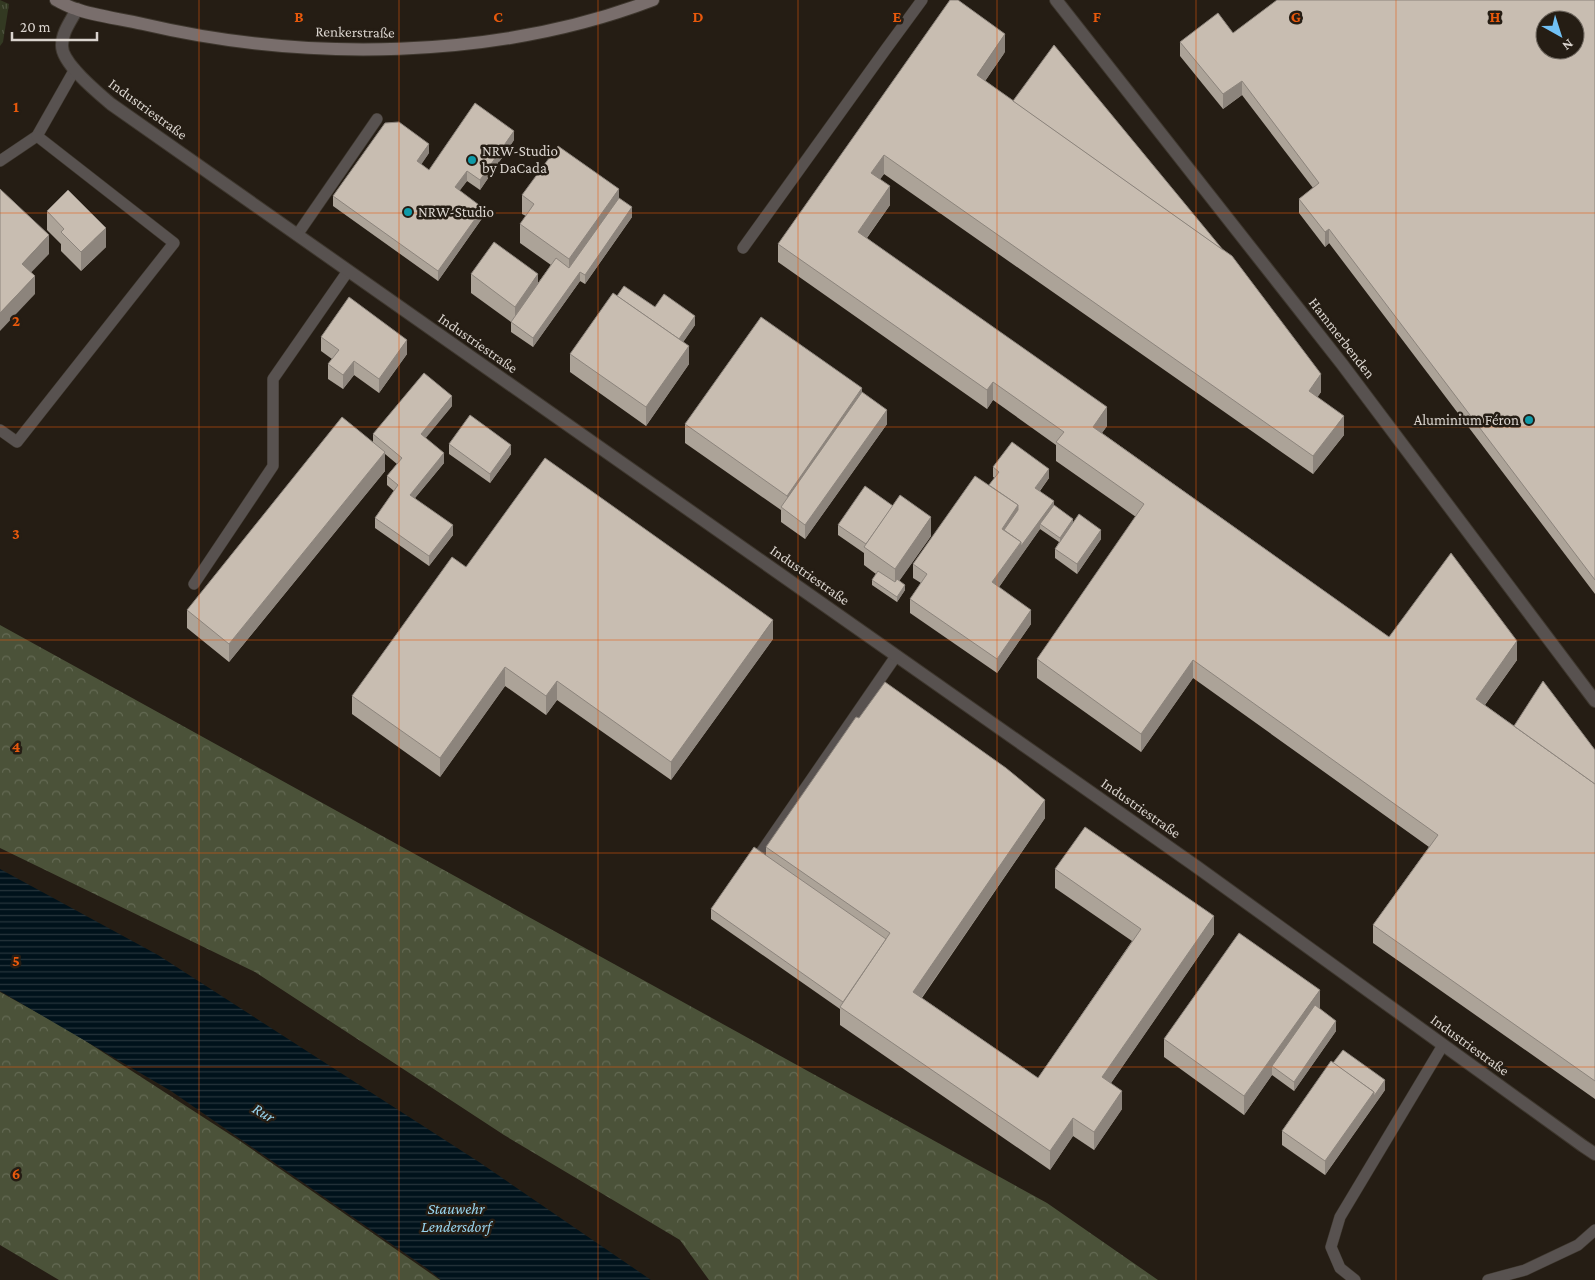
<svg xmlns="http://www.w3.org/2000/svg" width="1595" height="1280" viewBox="0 0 1595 1280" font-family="'Crimson Pro',serif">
<defs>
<pattern id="grass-tufts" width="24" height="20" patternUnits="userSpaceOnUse" patternTransform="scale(1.25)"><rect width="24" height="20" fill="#333922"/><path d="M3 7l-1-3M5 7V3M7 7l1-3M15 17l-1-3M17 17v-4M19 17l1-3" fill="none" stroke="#505541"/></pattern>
<pattern id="forest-crowns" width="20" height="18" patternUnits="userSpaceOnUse" patternTransform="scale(1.25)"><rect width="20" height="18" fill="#4b5239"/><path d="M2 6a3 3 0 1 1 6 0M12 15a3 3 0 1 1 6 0" fill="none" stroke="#646a54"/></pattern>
<pattern id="water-rules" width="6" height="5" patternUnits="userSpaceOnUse" patternTransform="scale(1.25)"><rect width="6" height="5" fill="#00121b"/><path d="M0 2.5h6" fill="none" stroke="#25343b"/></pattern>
</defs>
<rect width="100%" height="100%" fill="#251d14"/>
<!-- grass -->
<path fill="url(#grass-tufts)" d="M0,0L9,4L3,42L0,46Z"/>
<!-- forest -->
<g fill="url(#forest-crowns)">
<path d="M0,625L1047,1203L1158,1280H709L680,1240L504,1135L255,972L0,848Z"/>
<path d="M0,992L67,1029L240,1141L440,1280H59L0,1245Z"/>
</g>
<!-- water -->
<path fill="url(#water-rules)" d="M0,869L158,955L479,1162L651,1280H441L429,1270L171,1091L0,991Z"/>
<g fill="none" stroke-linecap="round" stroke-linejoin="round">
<!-- lane casing -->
<g stroke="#3e372e" stroke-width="12">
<g id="lane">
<path d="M0,161L37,136L75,69"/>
<path d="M297,235L377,119"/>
<path d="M743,248L886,49L922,0"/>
<path d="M0,430L17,442L174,243L37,136"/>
<path d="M194,584L273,466V379L348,271"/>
<path d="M762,851L896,656"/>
<path d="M1355,1280L1340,1268L1331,1247L1340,1217L1443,1045"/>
<path d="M1488,1280L1525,1270L1578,1245L1595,1230"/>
</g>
</g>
<!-- street casing -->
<g stroke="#3e372e" stroke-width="14">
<g id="street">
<path d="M1056,0L1342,364L1595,701"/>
<path d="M77,9C71,21 62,32 62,45C61,63 98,93 111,104L1197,867L1583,1146L1595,1154"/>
</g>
</g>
<!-- secondary casing -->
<g stroke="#3e372e" stroke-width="14">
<path id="secondary" d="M56,0C62,3 69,7 76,9C95,16 122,19 143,24C305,62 496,60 653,0"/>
</g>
<!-- lane -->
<use href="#lane" stroke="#585250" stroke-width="11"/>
<!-- street -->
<use href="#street" stroke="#585250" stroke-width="12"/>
<!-- secondary -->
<use href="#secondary" stroke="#796e6c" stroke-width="12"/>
</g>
<!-- wall -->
<g fill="#aca398">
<path d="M1595,0V594L1329,243L1325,247L1299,213V199L1313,188L1242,95L1223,109L1180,56V42L1233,33Z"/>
<path d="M1005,52L985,81L1321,392L1317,397L1344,435L1313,474L884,174L880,179L890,205L867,238L1107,426L1102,433L1389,637L1517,660L1485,705L1514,726L1595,750V1099L1373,943V925L1429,847L1193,678L1141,752L1037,678V659L1136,517L1056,461V445L993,400L987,409L778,262V244Z"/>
<path d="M514,140L480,190L467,181L459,191L483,217L438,281L333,206V196L429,153L421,164L429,170Z"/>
<path d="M522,195L619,198L632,217L585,284L580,281L533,347L511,332V322L471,293V274L538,283L551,265L520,243V224L526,216L522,214Z"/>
<path d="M47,211L106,247L81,271L61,251V244L47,230Z"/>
<path d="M617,296L655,307L695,325L683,342L689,364L646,426L570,372V354Z"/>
<path d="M321,337L407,354L379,393L354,375L343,389L328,379V364L332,359L321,351Z"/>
<path d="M862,392L887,424L805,539L781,522V510L685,443V424Z"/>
<path d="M452,406L425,438L444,463L415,498L453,535L429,566L375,528V518L394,491L387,485V476L397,464L385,454V471L229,662L187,628V610L373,442V434Z"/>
<path d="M449,444L511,454L490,483L449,454Z"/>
<path d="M993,467L1049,478L1040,491L1054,505L1073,523L1101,539L1077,574L1055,558V549L1059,542L1040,529L999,587L1031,624L997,673L910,613V599L921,583L913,578V564L989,485L995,478L993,477Z"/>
<path d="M838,525L931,536L899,581L905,590L897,602L872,585V580L876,574L864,565V553L838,535Z"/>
<path d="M466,567L773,639L671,780L557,700L546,715L505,686L440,777L352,714V696Z"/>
<path d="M1045,818L922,998L1038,1078L1132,941L1055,888V869L1214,934L1111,1083L1122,1109L1094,1150L1073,1136L1050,1170L840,1025V1009L711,919V909L766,855V847Z"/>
<path d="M1320,1009L1336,1031L1294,1091L1272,1075L1244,1115L1164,1057V1039Z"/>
<path d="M1385,1090L1325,1175L1282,1145V1131Z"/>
</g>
<!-- shaded-wall -->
<g fill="#8c847c">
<path d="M1005,34V52L977,93V75Z"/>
<path d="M1242,81V95L1223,109V94Z"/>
<path d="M514,131V140L480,190V180Z"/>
<path d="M429,144V153L417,171V161Z"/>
<path d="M884,155V174L871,192V173Z"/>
<path d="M467,171V181L455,197V187Z"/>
<path d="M890,186V205L858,250V232Z"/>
<path d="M619,189V207L569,277V259Z"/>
<path d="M632,207V217L585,284V275Z"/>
<path d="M483,208V217L438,281V271Z"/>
<path d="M106,228V247L81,271V252Z"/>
<path d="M1329,229V243L1325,247V232Z"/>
<path d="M49,235V254L22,282V264Z"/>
<path d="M580,272V281L533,347V338Z"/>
<path d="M538,274V293L515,325V307Z"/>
<path d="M35,276V294L0,331V313Z"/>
<path d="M695,316V325L675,354V345Z"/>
<path d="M407,340V354L379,393V379Z"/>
<path d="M689,346V364L646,426V407Z"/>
<path d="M354,361V375L343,389V375Z"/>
<path d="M1321,374V392L1309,410V391Z"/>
<path d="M993,382V400L987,409V390Z"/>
<path d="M862,388V407L787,512V496Z"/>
<path d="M452,396V406L421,444V434Z"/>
<path d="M1107,407V426L1093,445V427Z"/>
<path d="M887,410V424L805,539V525Z"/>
<path d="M1344,416V435L1313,474V456Z"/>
<path d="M511,445V454L490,483V474Z"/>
<path d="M385,452V471L229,662V644Z"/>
<path d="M444,453V463L410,504V495Z"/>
<path d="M1049,469V478L1035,497V488Z"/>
<path d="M1054,501V510L1040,524V529L992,597V582L1021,542Z"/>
<path d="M1018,505V519L1007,536L1002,529Z"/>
<path d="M931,517V536L895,587V569Z"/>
<path d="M1073,519V524L1060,543V538Z"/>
<path d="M453,525V535L429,566V556Z"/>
<path d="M1101,530V539L1077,574V564Z"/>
<path d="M905,585V590L897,602V597Z"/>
<path d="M1031,610V624L997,673V659Z"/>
<path d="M773,620V639L671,780V762Z"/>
<path d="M1517,641V660L1476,717V699Z"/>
<path d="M1193,660V678L1141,752V734Z"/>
<path d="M505,667V686L440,777V758Z"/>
<path d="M557,681V700L546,715V696Z"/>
<path d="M1045,800V818L913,1010V992Z"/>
<path d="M1214,916V934L1102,1096V1077Z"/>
<path d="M1320,990V1009L1272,1066V1075L1244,1115V1096Z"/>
<path d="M1336,1021V1031L1294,1091V1082Z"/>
<path d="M1385,1080V1090L1325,1175V1161L1374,1092Z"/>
<path d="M1122,1091V1109L1094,1150V1132Z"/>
<path d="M1073,1118V1136L1050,1170V1151Z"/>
</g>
<!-- building -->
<g fill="#c8bdb1" stroke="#8c847c" fill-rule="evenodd">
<path d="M950,0H958L1005,34L977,75L1232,256L1321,374L1309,391L1344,416L1313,456L884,155L871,173L890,186L858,232L1107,407L1093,427L1389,637L1451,553L1517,641L1476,699L1595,784V1081L1373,925L1438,835L1193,660L1141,734L1037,659L1144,504L1056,442L1064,432L993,382L987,390L778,244Z"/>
<path d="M1277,0H1595V580L1329,229L1325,232L1299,199L1319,183L1242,81L1223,94L1180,42L1218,13L1233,33ZM1545,20H1575V50H1545Z"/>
<path d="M1054,45L1223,250L1013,101Z"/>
<path d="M475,103L514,131L480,180L467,171L455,187L483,208L438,271L333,196L385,123L399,122L429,144L417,161L429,170Z"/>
<path d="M558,146L619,189L569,259L520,224L534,204L522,195Z"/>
<path d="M0,189L49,235L22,264L35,276L0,313Z"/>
<path d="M68,190L106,228L81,252L61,232L64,229L47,211Z"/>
<path d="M619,198L632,207L585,275L580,272L533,338L511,322L556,258L569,268Z"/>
<path d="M494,242L538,274L515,307L471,274Z"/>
<path d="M624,286L655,307L664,294L695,316L679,339L617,296Z"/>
<path d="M613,293L689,346L646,407L570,354Z"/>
<path d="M349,297L407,340L379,379L354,361L343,375L328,364L339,350L321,337Z"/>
<path d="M761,317L862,388L787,496L685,424Z"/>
<path d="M424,373L452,396L421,434L444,453L410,495L453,525L429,556L375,518L398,485L387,476L402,458L373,434Z"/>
<path d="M862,392L887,410L805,525L781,507Z"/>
<path d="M470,415L511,445L490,474L449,444Z"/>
<path d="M342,417L385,452L229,644L187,610Z"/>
<path d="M1012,442L1049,469L1035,488L1054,501L1021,546V542L1004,530L1018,510V505L989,485L999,472L993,467Z"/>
<path d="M545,458L773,620L671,762L557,681L546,696L505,667L440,758L352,696L452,557L466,567Z"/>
<path d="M975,476L1018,505L1002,529L1021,542L992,582L1031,610L997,659L910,599L927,574L913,564Z"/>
<path d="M865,486L893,506L866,544L838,525Z"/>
<path d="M900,495L931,517L895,569L864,547Z"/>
<path d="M1054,505L1073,519L1060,538L1040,524Z"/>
<path d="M1079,514L1101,530L1077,564L1055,549Z"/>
<path d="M878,571L895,582L897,579L905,585L897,597L872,580Z"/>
<path d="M1543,681L1595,750V784L1514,726Z"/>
<path d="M885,682L1006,768L1045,800L913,992L1038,1078L1141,929L1055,869L1085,827L1214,916L1102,1077L1122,1091L1094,1132L1073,1118L1050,1151L840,1007L890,933L766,847L856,717L859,718Z"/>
<path d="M754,847L886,939L843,1002L711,909Z"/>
<path d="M1239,933L1320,990L1244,1096L1164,1039Z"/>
<path d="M1315,1005L1336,1021L1294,1082L1272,1066Z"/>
<path d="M1343,1050L1385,1080L1374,1096V1092L1333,1063Z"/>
<path d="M1331,1061L1374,1092L1325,1161L1282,1131Z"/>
</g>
<!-- grid -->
<path fill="none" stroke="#e8590c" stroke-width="1" stroke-opacity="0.55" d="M199,0V1280M399,0V1280M598,0V1280M798,0V1280M997,0V1280M1196,0V1280M1396,0V1280M0,213H1595M0,427H1595M0,640H1595M0,853H1595M0,1067H1595"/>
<!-- markers -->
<g fill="#0f9aa8" stroke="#251d14" stroke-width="2">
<circle cx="472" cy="160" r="5"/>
<circle cx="408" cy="212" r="5"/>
<circle cx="1529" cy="420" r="5"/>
</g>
<g text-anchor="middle" stroke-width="5" stroke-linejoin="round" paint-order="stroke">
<!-- street labels -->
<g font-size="15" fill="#dad4ce" stroke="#251d14">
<text transform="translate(355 32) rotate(1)" y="5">Renkerstraße</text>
<text transform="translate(148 109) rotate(36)" y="5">Industriestraße</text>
<text transform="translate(1342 338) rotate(52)" y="5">Hammerbenden</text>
<text transform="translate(478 343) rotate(35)" y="5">Industriestraße</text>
<text transform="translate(810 575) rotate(35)" y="5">Industriestraße</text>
<text transform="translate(1141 808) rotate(35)" y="5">Industriestraße</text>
<text transform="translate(1470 1045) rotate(36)" y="5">Industriestraße</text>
</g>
<!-- poi labels -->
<g font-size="15" fill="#dad4ce" stroke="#251d14" text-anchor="start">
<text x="482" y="156">NRW-Studio<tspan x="482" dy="17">by DaCada</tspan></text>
<text x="418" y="217">NRW-Studio</text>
<text x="1519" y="425" text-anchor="end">Aluminium Féron</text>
</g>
<!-- water labels -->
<g font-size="16" font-style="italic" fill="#97d3ed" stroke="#251d14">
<text transform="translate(264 1112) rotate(31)" y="6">Rur</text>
<text x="456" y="1214">Stauwehr<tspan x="456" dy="18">Lendersdorf</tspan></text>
</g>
</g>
<g font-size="16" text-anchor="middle" font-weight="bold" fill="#e8590c" stroke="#251d14" stroke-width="5" stroke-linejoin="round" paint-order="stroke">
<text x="299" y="22">B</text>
<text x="498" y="22">C</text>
<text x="698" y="22">D</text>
<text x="897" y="22">E</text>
<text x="1097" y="22">F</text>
<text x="1296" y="22">G</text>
<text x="1495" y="22">H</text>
<text x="16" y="112">1</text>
<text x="16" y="326">2</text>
<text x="16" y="539">3</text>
<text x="16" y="752">4</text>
<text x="16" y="966">5</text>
<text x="16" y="1179">6</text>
</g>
<!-- north arrow -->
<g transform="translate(1560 35) rotate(141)"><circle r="24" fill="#251d14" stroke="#6d665e"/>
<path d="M0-4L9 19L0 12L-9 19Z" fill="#71c1f5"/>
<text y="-8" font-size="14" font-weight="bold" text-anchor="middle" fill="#dad4ce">N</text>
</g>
<!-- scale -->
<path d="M12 32v8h85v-8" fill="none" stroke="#dad4ce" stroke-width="2.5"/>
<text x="20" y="32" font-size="15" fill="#dad4ce" stroke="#251d14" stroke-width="4" paint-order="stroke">20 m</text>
</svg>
